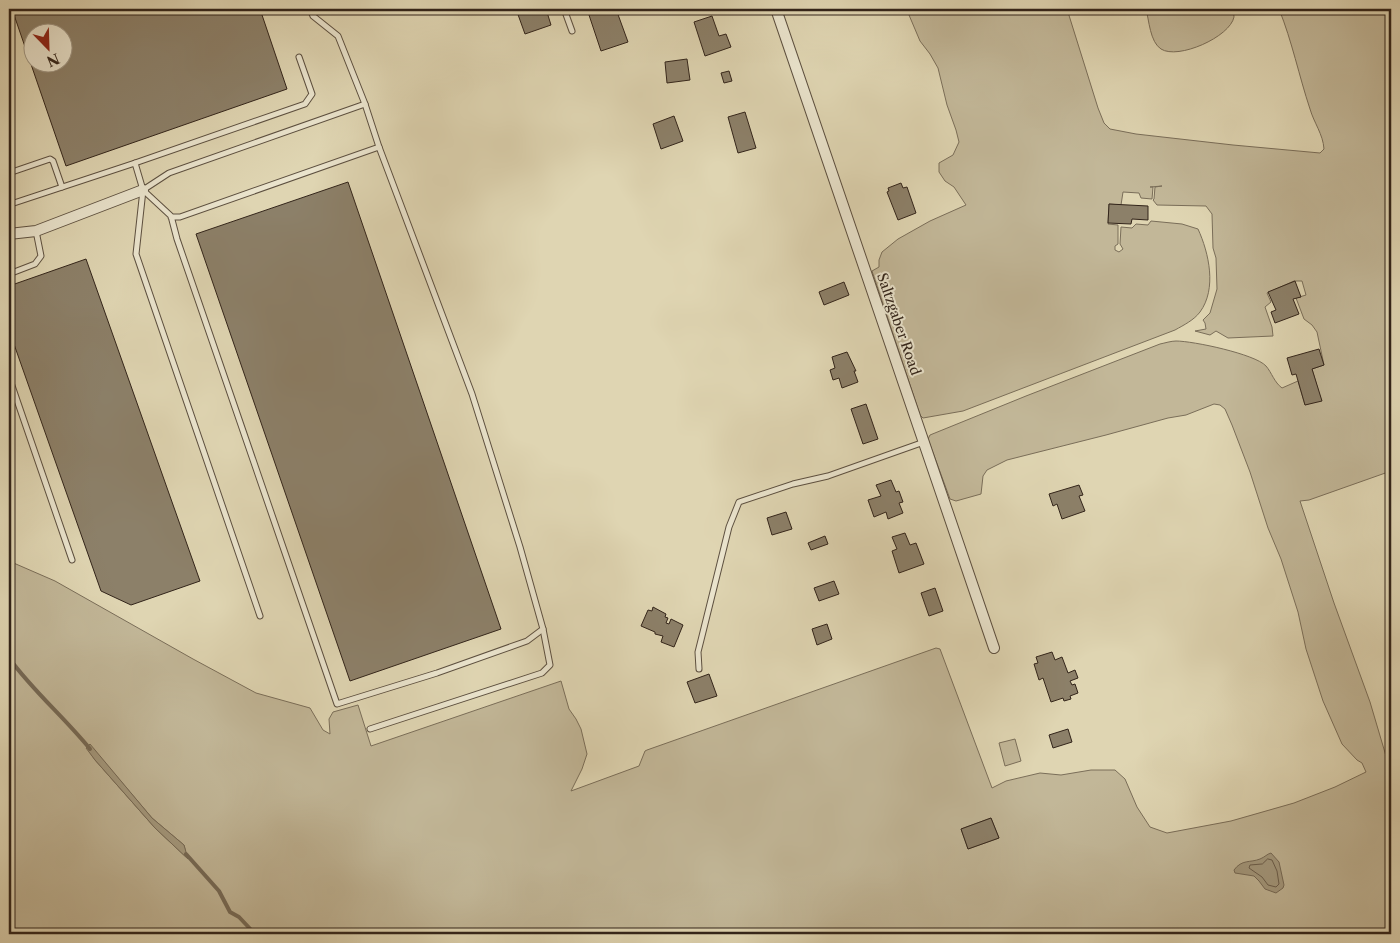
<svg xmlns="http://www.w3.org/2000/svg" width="1400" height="943" viewBox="0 0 1400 943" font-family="'Libre Caslon Text',serif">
<rect width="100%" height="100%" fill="#dfd5b2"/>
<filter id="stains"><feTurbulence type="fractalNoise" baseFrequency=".004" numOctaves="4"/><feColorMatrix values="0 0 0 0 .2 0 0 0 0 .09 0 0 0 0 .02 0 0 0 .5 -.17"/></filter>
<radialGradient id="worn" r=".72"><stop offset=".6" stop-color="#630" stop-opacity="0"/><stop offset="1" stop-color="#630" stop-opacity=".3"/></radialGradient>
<!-- green -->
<g fill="#c2b798" stroke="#7a6e59" fill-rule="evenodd">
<path d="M909,9H1067L1098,108L1104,123L1110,129L1136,134L1233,145L1320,153L1324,149C1323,134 1314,123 1310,109C1299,76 1292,41 1279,9H1391V471L1309,500L1300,501L1334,603L1370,702L1386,756V764L1391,780V934H9V561L55,581L193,659L256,693L310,708L323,730L330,734L329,719L333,712L358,705L371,746L561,681L569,709L576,719L581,729L587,754L582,769L571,791L639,766L645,751L647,750L936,648L940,649L992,788L1006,781L1040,773L1061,775L1091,770H1115L1125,779L1137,807L1150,827L1167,833L1231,821L1294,803L1335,787L1366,772L1362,763L1357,760L1342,744L1323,701L1306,649L1298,612L1281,559L1268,528L1250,472L1232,425L1225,409L1220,405L1214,404L1186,415L1168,418L1106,435L1007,460L987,470L983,476L981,494L956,501L950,499L928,439L930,435L1026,396L1160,344C1165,343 1171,341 1176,341C1193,341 1255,354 1266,366C1272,373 1274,382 1282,388L1298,381L1305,405L1321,400L1312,369L1324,365L1317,332L1312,325L1304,319L1296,298L1306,295L1302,281H1294L1267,293L1271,302L1265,307L1272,327L1273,336L1228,338L1216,331L1210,335L1195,331L1206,329L1205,323L1203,320L1210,313L1217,289L1216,258L1213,248L1212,214L1206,206L1157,205L1153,200L1154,199L1155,187L1162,186L1150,187H1153L1152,199L1141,198L1139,193L1123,192L1121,205L1109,204L1108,224L1118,225V244L1115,246V250L1119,252L1123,249L1120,244L1121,227L1132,228L1136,224L1148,225L1151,221L1182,224L1198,229C1209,253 1217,289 1200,312C1194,320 1184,325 1175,330L963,411L923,418L920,415L872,271L879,267V260L882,252L898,239L930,221L966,205L954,187L945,181L939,172V163L953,155L959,142L956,130L947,105L938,68L930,54L920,41L909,15ZM90,745L152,818L184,845L187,858L155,828L95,760L87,748ZM991,818L999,838L968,849L961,829Z"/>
<path d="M1146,9H1233C1233,11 1234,14 1234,17C1230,37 1178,60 1161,49C1150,42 1149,20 1146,9Z"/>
<path d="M1015,739L1021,761L1005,766L999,743Z"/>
</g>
<!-- water -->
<g fill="#a4997e" stroke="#766a56">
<path d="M90,744L152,818L184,845L188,859L155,828L95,760L86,748Z"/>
<path d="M1271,853L1279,862L1284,885L1283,888L1276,893L1265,889L1259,881L1254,876L1235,873L1234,870C1242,859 1250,863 1260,859C1265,857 1267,854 1271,853Z"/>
</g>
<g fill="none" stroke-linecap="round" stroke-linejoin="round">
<!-- shore -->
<path stroke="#6b5e4c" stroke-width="1" d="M1268,859L1272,860L1277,871L1279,884L1276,887L1268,885L1262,877L1249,868L1250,865L1262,864Z"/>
<!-- stream -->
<g stroke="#766a56" stroke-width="4">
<path d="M9,658C33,691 64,717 90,749"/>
<path d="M186,854L219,891L230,912L239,917L255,934"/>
</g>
</g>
<!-- building -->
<g fill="#8c8069" stroke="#32241a" fill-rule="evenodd">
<path d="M12,9H260L287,89L66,166ZM32,32H62V62H32Z"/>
<path d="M516,9H546L551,25L525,34Z"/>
<path d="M587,9H616L628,42L601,51Z"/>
<path d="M712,16L719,36L726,34L731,47L705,56L694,22Z"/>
<path d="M687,59L690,80L667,83L665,62Z"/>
<path d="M729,71L732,81L724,83L721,73Z"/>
<path d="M745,112L756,148L738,153L728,117Z"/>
<path d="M674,116L683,141L661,149L653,124Z"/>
<path d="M348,182L501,629L350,681L196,234Z"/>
<path d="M901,183L903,188L907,187L916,213L898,220L887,192L889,191L888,188Z"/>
<path d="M1109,204L1148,206V220L1132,219L1131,224L1108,223Z"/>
<path d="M86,259L200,581L131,605L101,591L9,330V286Z"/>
<path d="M1295,281L1301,297L1293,299L1299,314L1275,323L1271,312L1276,310L1268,292Z"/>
<path d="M844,282L849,295L824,305L819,292Z"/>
<path d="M1319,349L1324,365L1312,369L1322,401L1305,405L1296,374L1292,375L1287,358Z"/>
<path d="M847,352L856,371H854L858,382L842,388L839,378L833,380L830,370L835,368L832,357Z"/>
<path d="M866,404L878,439L863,444L851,409Z"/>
<path d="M891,480L896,492L899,491L903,502L899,503L903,513L888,519L886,512L874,517L868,500L881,496L876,485Z"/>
<path d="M1079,485L1083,495L1079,496L1085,511L1062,519L1057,504L1053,506L1049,494Z"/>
<path d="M786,512L792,529L772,535L767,518Z"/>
<path d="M905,533L910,545L916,543L924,564L899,573L892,551L897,549L892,537Z"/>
<path d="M825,536L828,544L811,550L808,543Z"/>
<path d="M834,581L839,594L819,601L814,588Z"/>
<path d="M935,588L943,611L929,616L921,593Z"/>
<path d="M653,607L666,614L665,617L668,618L666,623L669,624L671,619L683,625L674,647L661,642L663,636L655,634V632L641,626L648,610L652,611Z"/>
<path d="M827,624L832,639L817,645L812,629Z"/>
<path d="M1052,652L1055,660L1062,657L1068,673L1075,670L1078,678L1070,681L1072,685L1075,684L1078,693L1070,696L1071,699L1064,701L1063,698L1051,702L1043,678L1039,680L1034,664L1038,663L1036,657Z"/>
<path d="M709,674L717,696L695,703L687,682Z"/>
<path d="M1068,729L1072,742L1053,748L1049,735Z"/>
<path d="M991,818L999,838L968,849L961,829Z"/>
</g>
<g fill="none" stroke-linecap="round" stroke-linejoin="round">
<!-- service casing -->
<g stroke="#5d5040" stroke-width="7">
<g id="service">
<path d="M564,9L572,31"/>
<path d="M365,104L379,147"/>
<path d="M135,163L305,104L312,94L299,57"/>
<path d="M9,173L50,159L53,161L62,187"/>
<path d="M143,190L171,216L177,239L337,704L437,673L527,641L543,629L520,547L472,394L379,147L180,217H171"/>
<path d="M143,190L169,173L365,104L338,36L313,16L310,9"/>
<path d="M9,196L11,201L14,203L135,163L143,190L136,254L260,616"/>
<path d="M9,274L35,264L41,256L36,231"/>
<path d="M9,377L72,560"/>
<path d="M699,669L698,652L702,636L729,527L739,502L793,484L828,476L924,442"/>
<path d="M370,729L542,673L550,665L543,629"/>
</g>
</g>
<!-- minor casing -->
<g stroke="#5d5040" stroke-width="12">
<g id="minor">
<path d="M776,9L994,648"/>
<path d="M9,234L36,231L143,190"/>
</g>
</g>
<!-- service -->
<use href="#service" stroke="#eae4cd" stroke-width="5"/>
<!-- minor -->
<use href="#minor" stroke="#eae4cd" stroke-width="10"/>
</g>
<g text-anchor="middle" stroke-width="4" stroke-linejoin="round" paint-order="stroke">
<!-- street labels -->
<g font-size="14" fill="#32241a" stroke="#eae4cd">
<text transform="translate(899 324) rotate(71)" y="5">Saltzgaber Road</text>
</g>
</g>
<!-- margin -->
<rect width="1400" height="943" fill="none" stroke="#dfd5b2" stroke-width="30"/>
<rect x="10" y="10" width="1380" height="923" fill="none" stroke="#32241a" stroke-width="2.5"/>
<rect x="15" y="15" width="1370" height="913" fill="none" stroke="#32241a"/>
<!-- north arrow -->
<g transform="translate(48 48) rotate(157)"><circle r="24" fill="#eae4cd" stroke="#a09785"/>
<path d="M0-4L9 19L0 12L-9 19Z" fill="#8f2418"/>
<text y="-8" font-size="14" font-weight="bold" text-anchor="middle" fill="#32241a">N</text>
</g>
<rect width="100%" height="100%" filter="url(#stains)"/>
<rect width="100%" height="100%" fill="url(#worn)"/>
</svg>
